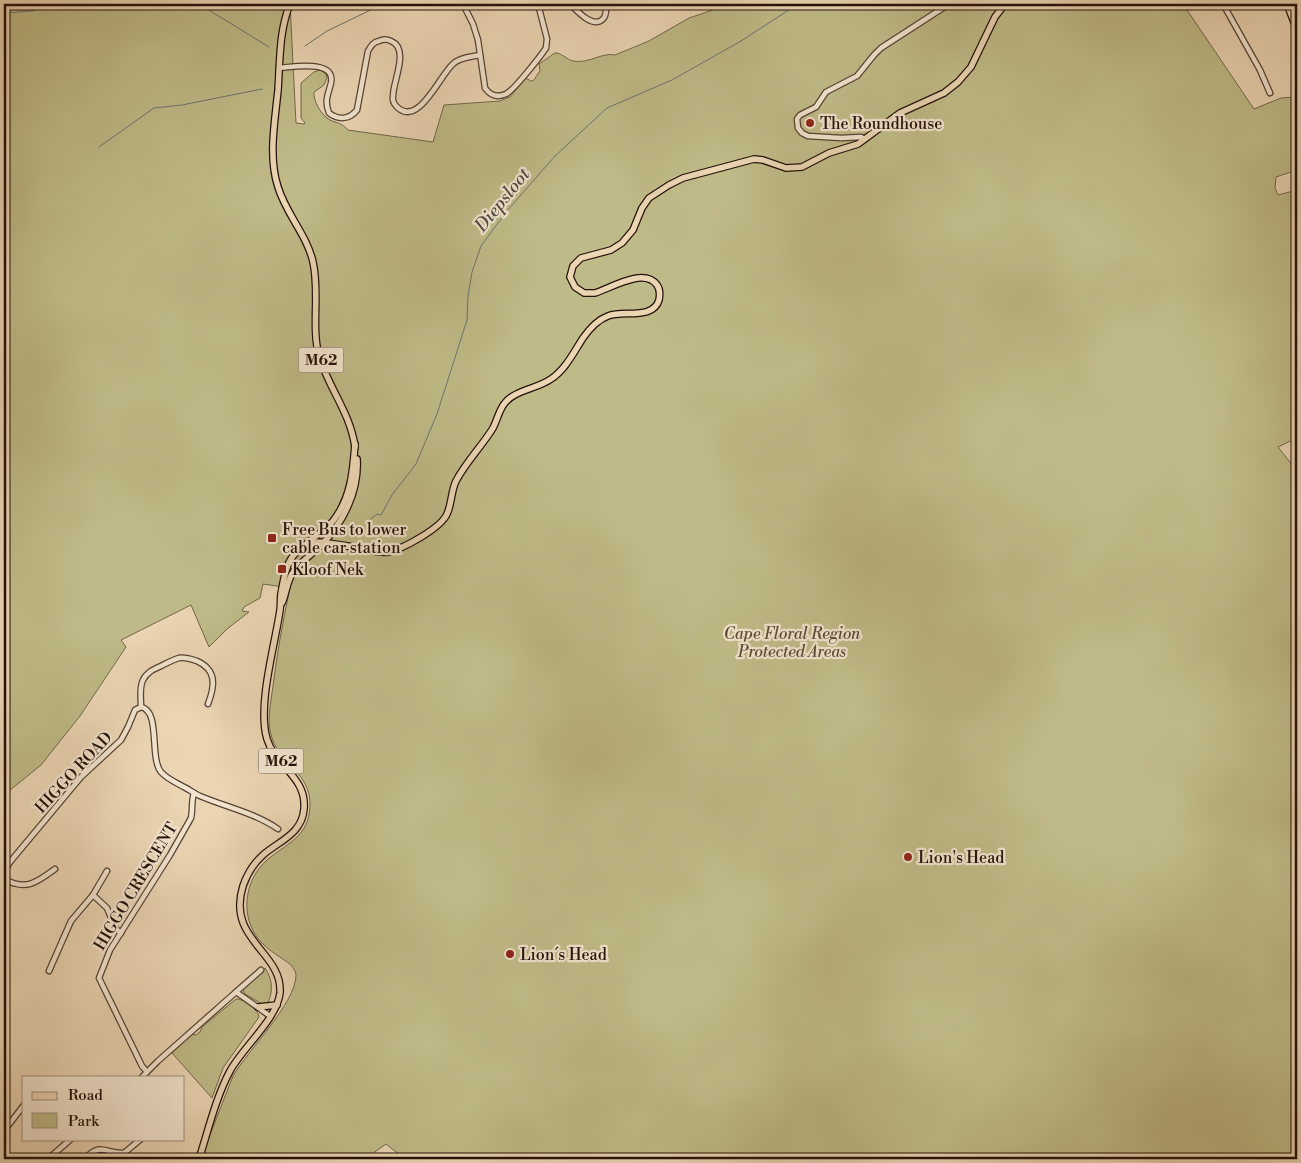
<svg xmlns="http://www.w3.org/2000/svg" width="1301" height="1163" viewBox="0 0 1301 1163" font-family="'Libre Bodoni',serif">
<rect width="100%" height="100%" fill="#ebd5b3"/>
<filter id="stains"><feTurbulence type="fractalNoise" baseFrequency=".004" numOctaves="4"/><feColorMatrix values="0 0 0 0 .2 0 0 0 0 .09 0 0 0 0 .02 0 0 0 .5 -.17"/></filter>
<radialGradient id="worn" r=".72"><stop offset=".6" stop-color="#630" stop-opacity="0"/><stop offset="1" stop-color="#630" stop-opacity=".3"/></radialGradient>
<!-- green -->
<g fill="#bfbb88" stroke="#716649">
<path d="M4,4H290L296,123L304,124L305,123L301,118V83L314,72L320,70L326,74L327,78L324,85L314,92C313,101 322,116 330,120C337,123 342,123 348,130L433,142L444,105L500,101L510,97L526,78L531,81H533L540,71L539,64C542,62 553,54 555,53C560,52 568,60 573,61C589,64 602,52 615,55L649,41L689,18L731,4H1183L1254,109L1281,98L1297,97V170L1276,177L1275,188L1278,195L1297,190V438L1278,447L1297,471V1159H405L386,1144L365,1159H220L202,1155L233,1076C248,1050 296,1003 296,975C296,971 293,968 291,965C281,957 269,951 261,942C239,918 244,880 267,860C287,843 309,837 310,806C311,773 281,765 272,738C266,722 271,702 273,686C277,653 283,620 290,588L263,584L260,598L244,607L242,611L249,612L227,629L209,647L191,605L121,640L126,647L80,716L41,765L4,795Z"/>
<path d="M265,968C273,980 273,991 268,1003L262,1004L245,994L243,990Z"/>
<path d="M236,999C244,999 258,1008 259,1017L223,1068L212,1098L172,1053L192,1034L196,1035L200,1032L202,1027Z"/>
</g>
<g fill="none" stroke-linecap="round" stroke-linejoin="round">
<!-- stream -->
<g stroke="#6a756f" stroke-width="1">
<path d="M199,4L269,47"/>
<path d="M4,13L33,11L47,4"/>
<path d="M305,46L327,31L383,4"/>
<path d="M99,147L154,108L182,105L262,89"/>
<path d="M368,521L377,514L381,515L392,495L416,464L437,414L467,320L468,296L472,272L481,246L506,212L555,156L607,108L672,80L741,41L798,4"/>
</g>
<!-- minor casing -->
<g stroke="#554234" stroke-width="7">
<g id="minor">
<path d="M463,4L473,24L478,40L485,88C490,95 497,98 506,94C514,90 540,57 546,48L547,39L538,4"/>
<path d="M570,4C577,11 593,29 603,19C607,15 606,9 606,4"/>
<path d="M694,4L700,5L710,4"/>
<path d="M1223,4L1260,70L1270,93"/>
<path d="M279,68C293,67 336,59 331,83C328,95 324,101 329,113C338,120 349,120 357,110L368,51C371,46 373,42 379,41C383,39 387,39 391,41C410,49 393,81 393,96C392,101 394,104 397,107C419,128 440,74 454,63C461,57 471,57 480,55"/>
<path d="M865,139L861,137L841,138L808,136L802,133L798,128L797,119L800,115L816,107L826,92L857,76L874,55L881,48L949,4"/>
<path d="M141,707C141,698 139,688 143,680C147,672 154,669 161,666C167,663 172,660 179,658C185,657 191,659 197,661C217,670 215,686 208,704"/>
<path d="M4,855L10,862"/>
<path d="M4,872L10,862L81,777L121,740L128,727L135,710L141,707C161,711 149,757 161,772C167,779 177,783 184,787C190,790 195,794 200,796C226,807 255,813 278,829"/>
<path d="M4,879C26,891 36,883 55,869"/>
<path d="M93,895L107,908L116,929L121,933"/>
<path d="M49,971L71,921L93,895L107,871"/>
<path d="M236,992L261,970"/>
<path d="M147,1072L142,1066L99,978L110,950L170,855L191,818C193,809 191,802 194,793"/>
<path d="M142,1077L158,1061L236,992L270,1016"/>
<path d="M4,1131L24,1105"/>
<path d="M48,1159L71,1139"/>
<path d="M85,1159C101,1141 105,1154 124,1153L141,1139"/>
</g>
</g>
<!-- major casing -->
<g stroke="#23110a" stroke-width="8">
<g id="major">
<path d="M290,4C279,31 280,61 278,90C275,121 268,157 278,187C286,214 307,235 313,262C320,293 311,326 319,356C329,389 350,412 355,447"/>
<path d="M1287,4L1297,30"/>
<path d="M309,542C326,541 342,545 358,548C368,550 378,553 388,552C403,549 441,528 447,514C452,503 451,491 456,481C466,462 482,446 493,428C497,420 499,411 504,404C514,390 537,389 551,379C565,370 574,352 583,338C590,328 597,320 608,316C624,310 653,320 659,300C660,295 660,289 657,285C644,267 611,288 595,293H584L575,287L570,277L573,266L581,258L611,250L622,243L633,230L642,208L649,198L669,185L683,178L754,159L763,160L786,168L802,167L829,153L858,144L900,113L944,93L958,82L971,67L995,17L1005,4"/>
<path d="M282,603C286,594 287,582 292,574C299,563 311,555 320,546C343,524 359,491 357,459"/>
<path d="M258,1007L277,1005"/>
<path d="M199,1159C208,1131 216,1097 230,1071C243,1047 277,1019 280,993C283,952 226,940 243,886C247,874 253,864 263,855C279,841 302,834 304,809C307,777 275,766 267,739C257,706 275,645 280,610C281,605 280,599 281,594C283,583 285,568 291,559C298,547 322,534 333,521C351,498 353,471 355,444"/>
</g>
</g>
<!-- minor -->
<use href="#minor" stroke="#f2e4ce" stroke-width="4.5"/>
<!-- major -->
<use href="#major" stroke="#ebd5b3" stroke-width="5.5"/>
</g>
<!-- markers -->
<g fill="#8f2418" stroke="#f2e4ce" stroke-width="2">
<circle cx="810" cy="123" r="5"/>
<rect x="267" y="533" width="10" height="10" rx="2.5"/>
<rect x="277" y="564" width="10" height="10" rx="2.5"/>
<circle cx="908" cy="857" r="5"/>
<circle cx="510" cy="954" r="5"/>
</g>
<g text-anchor="middle" stroke-width="4.5" stroke-linejoin="round" paint-order="stroke">
<!-- shield labels -->
<g fill="#f2e4ce" stroke="#615045" stroke-width="1">
<rect x="298.5" y="347.5" width="45" height="25" rx="4"/>
<rect x="258.5" y="748.5" width="45" height="25" rx="4"/>
</g>
<g font-size="15" font-weight="bold" fill="#23110a">
<text x="321" y="365">M62</text>
<text x="281" y="766">M62</text>
</g>
<!-- poi labels -->
<g font-size="16" fill="#23110a" stroke="#f2e4ce" text-anchor="start">
<text x="820" y="129">The Roundhouse</text>
<text x="282" y="535">Free Bus to lower<tspan x="282" dy="18">cable car station</tspan></text>
<text x="292" y="575">Kloof Nek</text>
<text x="918" y="863">Lion's Head</text>
<text x="520" y="960">Lion´s Head</text>
</g>
<!-- park labels -->
<g font-size="16" font-style="italic" fill="#5a4c36" stroke="#f2e4ce">
<text x="792" y="639">Cape Floral Region<tspan x="792" dy="18">Protected Areas</tspan></text>
</g>
<!-- street labels -->
<g font-size="16" fill="#23110a" stroke="#f2e4ce">
<text transform="translate(73 772) rotate(-47)" y="6">HIGGO ROAD</text>
<text transform="translate(135 886) rotate(-59)" y="6">HIGGO CRESCENT</text>
</g>
<!-- water labels -->
<g font-size="18" font-style="italic" fill="#4c4b45" stroke="#f2e4ce">
<text transform="translate(502 200) rotate(-51)" y="6">Diepsloot</text>
</g>
</g>
<!-- margin -->
<rect width="1301" height="1163" fill="none" stroke="#ebd5b3" stroke-width="20"/>
<rect x="5" y="5" width="1291" height="1153" fill="none" stroke="#23110a" stroke-width="2.5"/>
<rect x="10" y="10" width="1281" height="1143" fill="none" stroke="#23110a"/>
<!-- legend -->
<rect x="22" y="1076" width="162" height="65" fill="#f2e4ce" stroke="#9f9080"/>
<rect x="32" y="1092" width="25" height="8" fill="#ebd5b3" stroke="#9f9080"/>
<text x="68" y="1100" font-size="15" fill="#23110a">Road</text>
<rect x="32" y="1113" width="25" height="15" fill="#bfbb88" stroke="#9f9080"/>
<text x="68" y="1126" font-size="15" fill="#23110a">Park</text>
<rect width="100%" height="100%" filter="url(#stains)"/>
<rect width="100%" height="100%" fill="url(#worn)"/>
</svg>
